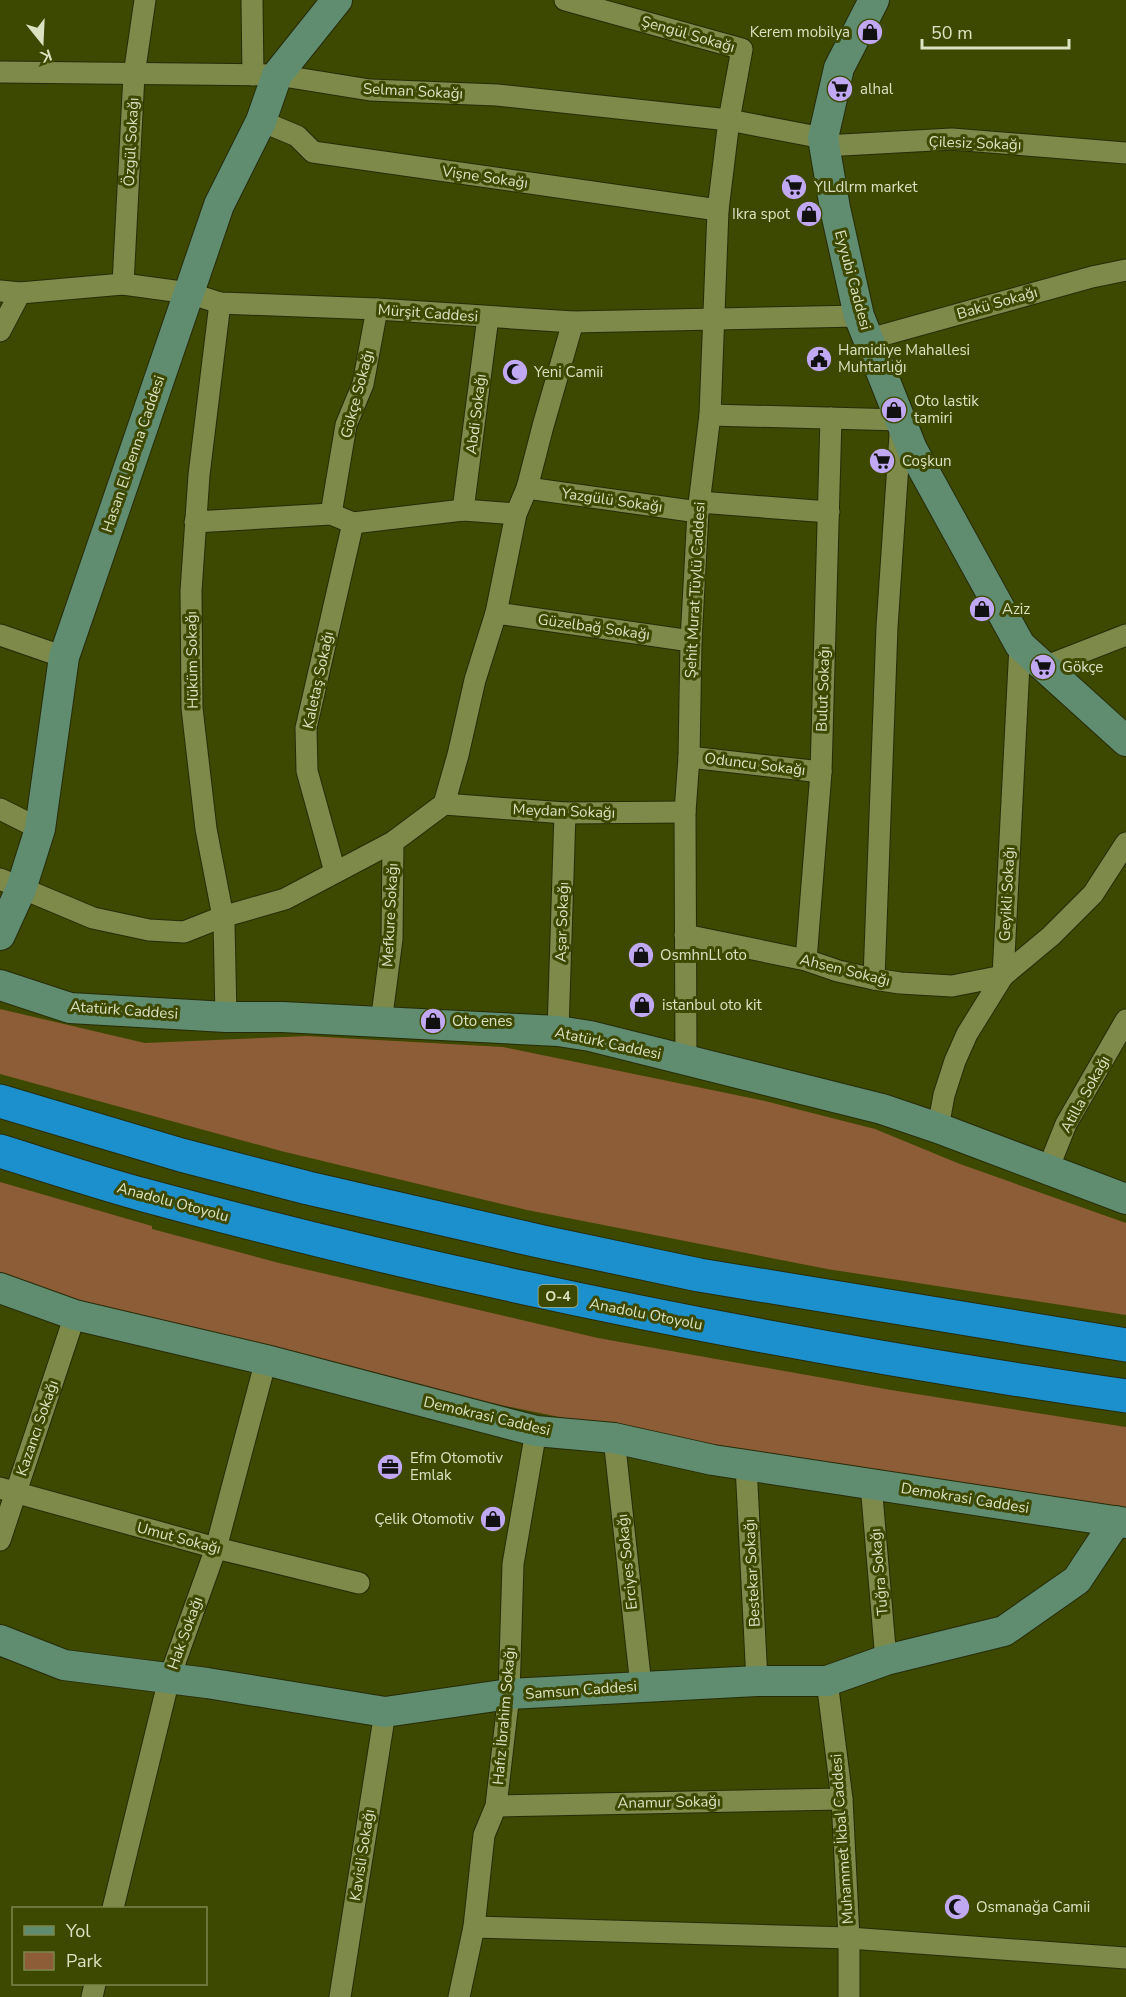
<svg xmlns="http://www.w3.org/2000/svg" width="1126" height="1997" viewBox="0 0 1126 1997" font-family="'Nunito Sans',sans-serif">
<rect width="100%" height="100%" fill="#3d4800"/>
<!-- green -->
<g fill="#8c5d36">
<path d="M0,1009L145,1043L307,1036L503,1047L765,1101L875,1129L960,1164L1126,1223V1315L827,1269L527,1210L281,1151L0,1074Z"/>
<path d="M0,1182L152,1226V1229L279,1263L598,1338L891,1390L1126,1427V1511L739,1454L471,1399L47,1297L0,1278Z"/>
</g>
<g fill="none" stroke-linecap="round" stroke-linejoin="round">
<!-- street casing -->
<g stroke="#262c09" stroke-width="23">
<g id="street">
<path d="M252,0L253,75"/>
<path d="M565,0L742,49L729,120L718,210L710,415L698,512L691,641L689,757L685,812L686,1061"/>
<path d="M0,72L277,75L370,90L497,95L729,120L823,138"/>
<path d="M261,121L297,136L313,152L718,210"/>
<path d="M824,146L952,139L1126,153"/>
<path d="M123,284L134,75L145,0"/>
<path d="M0,291L20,293L123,284L189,293L220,303L377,309L573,322L859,316"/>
<path d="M220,303L199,475L191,591L192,708L206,829L224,922L226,1017"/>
<path d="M0,331L20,293"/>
<path d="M869,339L1092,277L1126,270"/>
<path d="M710,415L901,420L887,627L874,979"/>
<path d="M527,488L698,512"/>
<path d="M699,502L829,512"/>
<path d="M463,510L488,317"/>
<path d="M331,514L346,425L363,384L377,309"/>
<path d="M195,522L331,514L353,523L463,510L516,514"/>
<path d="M496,613L691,641"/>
<path d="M0,635L64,657"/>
<path d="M1044,667L1126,635"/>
<path d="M689,757L821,772"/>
<path d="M444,804L565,813L685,812"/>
<path d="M0,809L40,829"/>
<path d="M335,872L307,771L306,728L353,523"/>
<path d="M0,879L93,918L149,930L184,932L222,917L285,899L393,842L444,804L458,755L475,680L496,613L516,514L527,488L543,426L573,322"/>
<path d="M685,935L806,960L838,971L874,979L900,983L952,986L1003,976L1051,936L1093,894L1126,843"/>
<path d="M806,960L821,772L831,418"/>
<path d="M381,1023L392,939L393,842"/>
<path d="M558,1031L565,813"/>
<path d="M938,1128L944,1095L955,1061L967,1034L1003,976L1020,645"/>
<path d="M1048,1169L1066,1124L1126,1020"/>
<path d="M614,1438L641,1686"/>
<path d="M746,1465L757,1681"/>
<path d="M871,1484L886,1660"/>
<path d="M0,1488L216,1548L359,1583"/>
<path d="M0,1540L75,1315"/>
<path d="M827,1681L842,1799L849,1938V1997"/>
<path d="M496,1806L842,1799"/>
<path d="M113,1908L169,1679L216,1548L266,1360"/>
<path d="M474,1927L849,1938L1126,1958"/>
<path d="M92,1997L95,1984"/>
<path d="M340,1997L385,1712"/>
<path d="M459,1997L474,1927L484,1835L496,1806L509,1694L513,1564L536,1431"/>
</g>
</g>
<!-- secondary casing -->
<g stroke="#262c09" stroke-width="32">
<g id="secondary">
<path d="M874,0L839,68L823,138L835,208L859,316L912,449L1020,645L1126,741"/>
<path d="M0,935L21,889L40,829L64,657L219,205L261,121L277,75L337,0"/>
<path d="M0,985L70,1008L226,1017H282L558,1031L590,1036L882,1109L938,1128L1126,1199"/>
<path d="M0,1288L75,1315L266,1360L536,1431L614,1438L713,1460L1126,1523"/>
<path d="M0,1640L64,1665L207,1683L385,1712L509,1694L757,1681H827L886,1660L1004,1631L1077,1580L1116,1521"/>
</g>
</g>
<!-- highway casing -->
<g stroke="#262c09" stroke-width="35">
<g id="highway">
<path d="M0,1101L181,1155L308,1188L543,1242L699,1275L1126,1345"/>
<path d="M0,1151C48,1166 96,1182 144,1195C467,1283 795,1348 1126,1396"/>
</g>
</g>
<!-- street -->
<use href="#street" stroke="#7d8a49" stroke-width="21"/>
<!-- secondary -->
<use href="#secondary" stroke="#608c70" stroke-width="30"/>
<!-- highway -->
<use href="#highway" stroke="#1c90cc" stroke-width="33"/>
</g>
<!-- icons -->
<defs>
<g id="shop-disc" transform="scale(1.35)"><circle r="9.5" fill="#c0a8f3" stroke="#3d4800"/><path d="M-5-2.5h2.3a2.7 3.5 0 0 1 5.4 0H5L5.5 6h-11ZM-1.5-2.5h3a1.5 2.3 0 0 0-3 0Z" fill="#111"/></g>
<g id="supermarket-disc" transform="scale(1.35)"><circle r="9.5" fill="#c0a8f3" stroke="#3d4800"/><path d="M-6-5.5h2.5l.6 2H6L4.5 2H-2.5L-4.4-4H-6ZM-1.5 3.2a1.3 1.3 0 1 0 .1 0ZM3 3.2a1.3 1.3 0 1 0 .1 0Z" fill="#111"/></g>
<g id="civic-disc" transform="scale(1.35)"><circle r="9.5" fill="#c0a8f3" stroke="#3d4800"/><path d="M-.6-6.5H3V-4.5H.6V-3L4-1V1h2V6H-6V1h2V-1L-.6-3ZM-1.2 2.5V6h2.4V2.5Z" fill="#111"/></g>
<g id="mosque-disc" transform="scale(1.35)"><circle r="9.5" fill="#c0a8f3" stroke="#3d4800"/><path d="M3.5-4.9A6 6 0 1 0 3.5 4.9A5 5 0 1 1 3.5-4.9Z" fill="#111"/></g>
<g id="office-disc" transform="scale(1.35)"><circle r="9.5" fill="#c0a8f3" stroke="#3d4800"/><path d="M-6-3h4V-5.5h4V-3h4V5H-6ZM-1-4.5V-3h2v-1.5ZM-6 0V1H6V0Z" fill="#111"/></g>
</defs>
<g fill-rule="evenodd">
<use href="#shop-disc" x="870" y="32"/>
<use href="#supermarket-disc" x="840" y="89"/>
<use href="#supermarket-disc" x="794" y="187"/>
<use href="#shop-disc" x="809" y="214"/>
<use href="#civic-disc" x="819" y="359"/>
<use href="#mosque-disc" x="515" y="372"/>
<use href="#shop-disc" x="894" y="410"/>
<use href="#supermarket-disc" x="882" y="461"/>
<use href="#shop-disc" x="982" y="609"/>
<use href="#supermarket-disc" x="1043" y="667"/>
<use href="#shop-disc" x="641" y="955"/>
<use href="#shop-disc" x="642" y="1005"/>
<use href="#shop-disc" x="433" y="1021"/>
<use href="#office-disc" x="390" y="1467"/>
<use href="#shop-disc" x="493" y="1519"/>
<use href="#mosque-disc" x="957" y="1907"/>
</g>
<g text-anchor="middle" stroke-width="6" stroke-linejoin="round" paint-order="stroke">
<!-- shield labels -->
<rect fill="#3d4800" stroke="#abb487" stroke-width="1.5" x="538.5" y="1285" width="39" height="22" rx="4.5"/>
<g font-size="14" font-weight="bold" fill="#dae2c1">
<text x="558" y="1301">O-4</text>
</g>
<!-- poi labels -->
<g font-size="15" fill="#dae2c1" stroke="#3d4800" text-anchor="start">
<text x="850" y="37" text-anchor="end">Kerem mobilya</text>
<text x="860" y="94">alhal</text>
<text x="814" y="192">YlLdlrm market</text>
<text x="790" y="219" text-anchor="end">Ikra spot</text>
<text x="838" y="355">Hamidiye Mahallesi<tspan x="838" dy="17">Muhtarlığı</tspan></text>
<text x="534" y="377">Yeni Camii</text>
<text x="914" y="406">Oto lastik<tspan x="914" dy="17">tamiri</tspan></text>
<text x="902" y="466">Coşkun</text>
<text x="1002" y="614">Aziz</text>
<text x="1062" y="672">Gökçe</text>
<text x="660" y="960">OsmhnLl oto</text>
<text x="662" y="1010">istanbul oto kit</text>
<text x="452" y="1026">Oto enes</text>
<text x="410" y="1463">Efm Otomotiv<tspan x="410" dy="17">Emlak</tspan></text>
<text x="474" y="1524" text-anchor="end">Çelik Otomotiv</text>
<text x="976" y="1912">Osmanağa Camii</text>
</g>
<!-- street labels -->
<g font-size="15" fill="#dae2c1" stroke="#3d4800">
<text transform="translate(688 34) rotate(16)" y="5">Şengül Sokağı</text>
<text transform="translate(413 91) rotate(3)" y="5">Selman Sokağı</text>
<text transform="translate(131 142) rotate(-87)" y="5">Özgül Sokağı</text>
<text transform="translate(975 143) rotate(2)" y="5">Çilesiz Sokağı</text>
<text transform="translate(485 177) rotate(8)" y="5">Vişne Sokağı</text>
<text transform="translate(853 280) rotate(75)" y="5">Eyyubi Caddesi</text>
<text transform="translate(997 303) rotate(-16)" y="5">Bakü Sokağı</text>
<text transform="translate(428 313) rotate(4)" y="5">Mürşit Caddesi</text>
<text transform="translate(357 394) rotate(-75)" y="5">Gökçe Sokağı</text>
<text transform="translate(476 414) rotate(-83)" y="5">Abdi Sokağı</text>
<text transform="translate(133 454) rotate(-71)" y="5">Hasan El Benna Caddesi</text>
<text transform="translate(612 500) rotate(8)" y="5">Yazgülü Sokağı</text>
<text transform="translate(695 590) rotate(-87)" y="5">Şehit Murat Tüylü Caddesi</text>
<text transform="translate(594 627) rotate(8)" y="5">Güzelbağ Sokağı</text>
<text transform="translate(192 660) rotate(-91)" y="5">Hüküm Sokağı</text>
<text transform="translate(318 680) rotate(-78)" y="5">Kaletaş Sokağı</text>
<text transform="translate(823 689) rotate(-88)" y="5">Bulut Sokağı</text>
<text transform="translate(755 764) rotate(7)" y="5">Oduncu Sokağı</text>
<text transform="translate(564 811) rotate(2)" y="5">Meydan Sokağı</text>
<text transform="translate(1007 894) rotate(-87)" y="5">Geyikli Sokağı</text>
<text transform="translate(390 915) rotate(-87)" y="5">Mefkure Sokağı</text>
<text transform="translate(562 922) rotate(-88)" y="5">Aşar Sokağı</text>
<text transform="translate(845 970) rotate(14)" y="5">Ahsen Sokağı</text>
<text transform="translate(124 1010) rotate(4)" y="5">Atatürk Caddesi</text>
<text transform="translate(608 1043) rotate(12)" y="5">Atatürk Caddesi</text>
<text transform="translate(1085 1094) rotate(-61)" y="5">Atilla Sokağı</text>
<text transform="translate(173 1202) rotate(15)" y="5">Anadolu Otoyolu</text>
<text transform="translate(646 1314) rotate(11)" y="5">Anadolu Otoyolu</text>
<text transform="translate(487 1416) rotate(13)" y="5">Demokrasi Caddesi</text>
<text transform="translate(37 1428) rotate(-71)" y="5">Kazancı Sokağı</text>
<text transform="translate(965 1498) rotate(9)" y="5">Demokrasi Caddesi</text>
<text transform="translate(179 1538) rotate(15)" y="5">Umut Sokağı</text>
<text transform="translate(627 1562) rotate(-96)" y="5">Erciyes Sokağı</text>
<text transform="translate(879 1572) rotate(-95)" y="5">Tuğra Sokağı</text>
<text transform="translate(752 1573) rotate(-93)" y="5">Bestekar Sokağı</text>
<text transform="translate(185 1633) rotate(-70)" y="5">Hak Sokağı</text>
<text transform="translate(581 1690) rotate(-4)" y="5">Samsun Caddesi</text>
<text transform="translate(504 1716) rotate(-85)" y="5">Hafız İbrahim Sokağı</text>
<text transform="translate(669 1802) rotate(-1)" y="5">Anamur Sokağı</text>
<text transform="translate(842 1839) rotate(-94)" y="5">Muhammet İkbal Caddesi</text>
<text transform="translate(362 1855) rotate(-81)" y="5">Kavisli Sokağı</text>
</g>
</g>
<!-- legend -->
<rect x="12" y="1907" width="195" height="78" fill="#3d4800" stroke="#7c864d" stroke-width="1.5"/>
<rect x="24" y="1926" width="30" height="9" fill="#608c70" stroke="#7c864d" stroke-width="1.5"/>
<text x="66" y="1937" font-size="18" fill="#dae2c1">Yol</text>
<rect x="24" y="1952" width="30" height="18" fill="#8c5d36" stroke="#7c864d" stroke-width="1.5"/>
<text x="66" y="1967" font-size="18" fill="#dae2c1">Park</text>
<!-- north arrow -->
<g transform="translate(42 42) rotate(162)" stroke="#3d4800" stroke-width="4.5" paint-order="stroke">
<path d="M0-4.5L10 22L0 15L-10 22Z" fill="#dae2c1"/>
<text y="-9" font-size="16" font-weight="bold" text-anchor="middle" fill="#dae2c1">K</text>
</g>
<!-- scale -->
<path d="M922 39v9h147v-9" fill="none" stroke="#dae2c1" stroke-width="3"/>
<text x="931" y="39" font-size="18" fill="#dae2c1" stroke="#3d4800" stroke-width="4.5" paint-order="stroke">50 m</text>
</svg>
